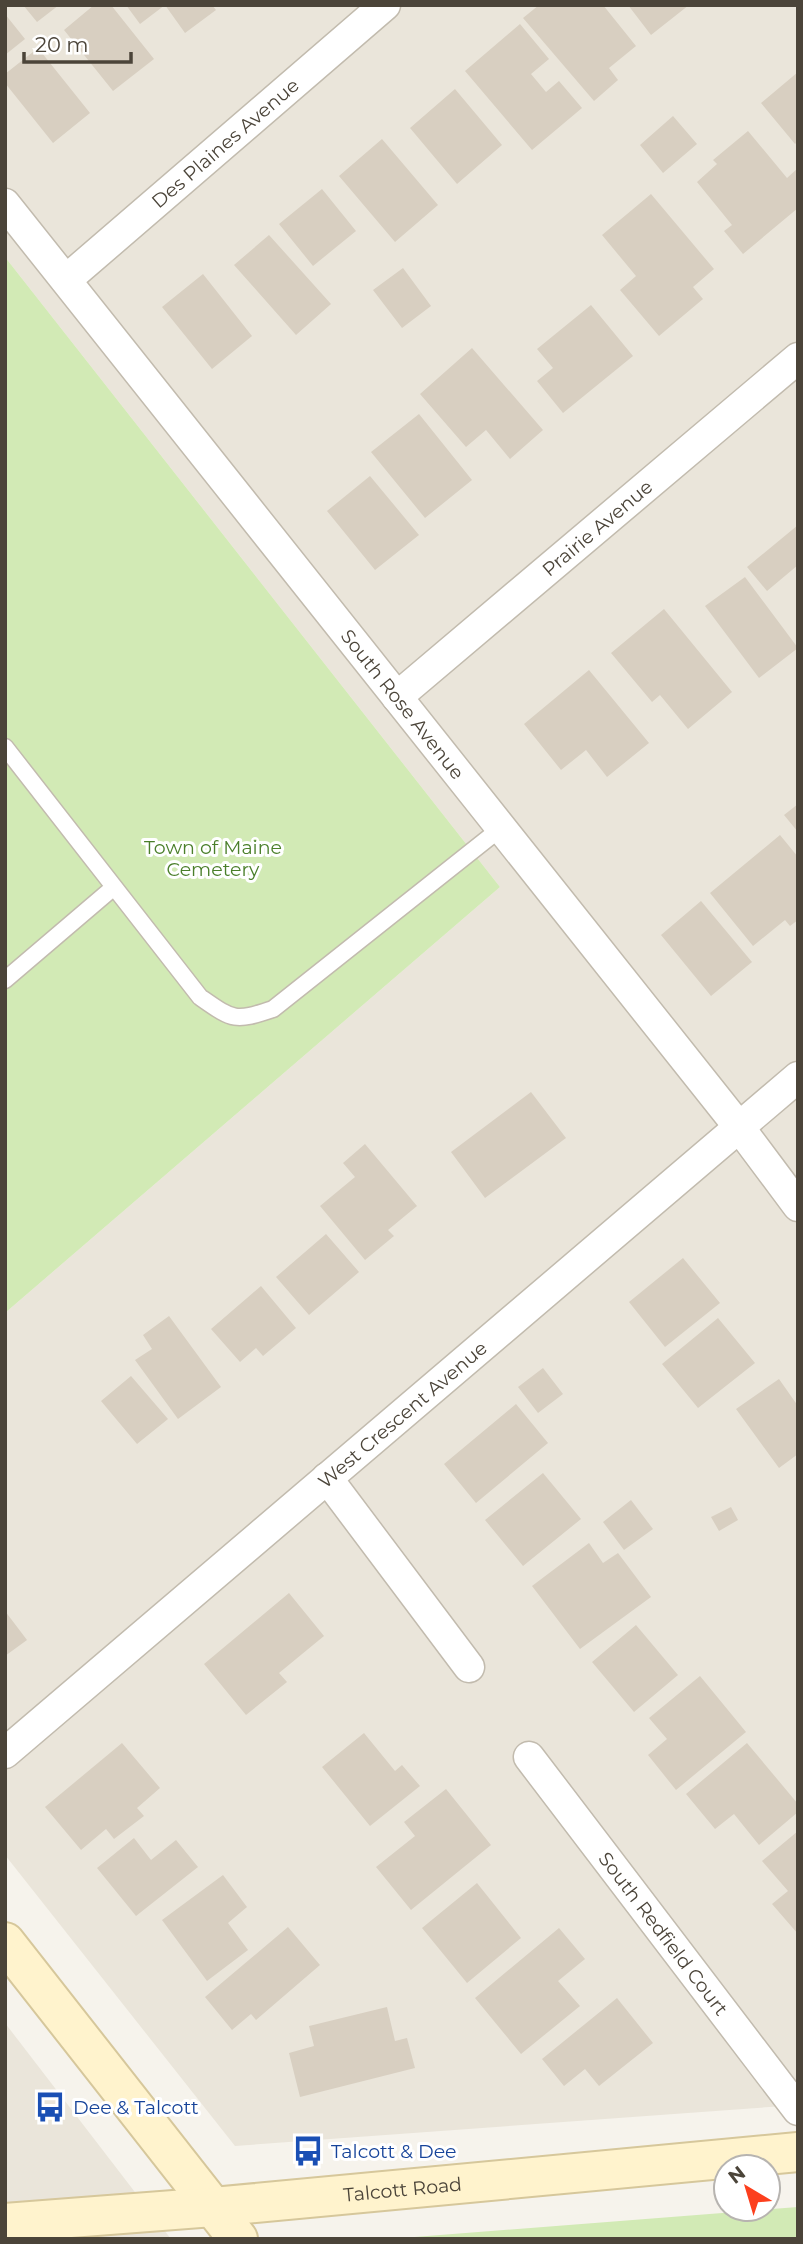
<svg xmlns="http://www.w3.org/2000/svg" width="803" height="2244" viewBox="0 0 803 2244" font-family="Montserrat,sans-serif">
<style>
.residential{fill:#eae5da}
.green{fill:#d2eab5}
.building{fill:#d8cfc1}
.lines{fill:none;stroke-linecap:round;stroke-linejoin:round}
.lane-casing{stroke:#c2bbae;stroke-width:19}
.street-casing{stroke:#c2bbae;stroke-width:33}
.secondary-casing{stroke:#d6c79b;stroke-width:42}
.lane{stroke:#fff;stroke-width:16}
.street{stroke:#fff;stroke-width:30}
.secondary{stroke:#fff3cd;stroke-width:38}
.labels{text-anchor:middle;stroke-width:6;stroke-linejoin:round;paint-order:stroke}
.street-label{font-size:19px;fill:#4b4439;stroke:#fff}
.park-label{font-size:19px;fill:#4a7f2a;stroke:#fff}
.transit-label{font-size:19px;fill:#164399;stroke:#fff;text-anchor:start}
</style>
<rect width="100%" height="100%" fill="#f6f3ec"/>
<path class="residential" d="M5 5H798V2105L235 2146 5 1855V1313L500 887 5 257Z
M5 2023 171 2239H5Z"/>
<path class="green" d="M5 257 500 887 5 1313Z
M798 2207V2239H389Z"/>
<path class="building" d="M23 5H59L37 22Z
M94 5H111L154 59 113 91 64 30Z
M126 5H212L216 10 185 33 165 5 140 24Z
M539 5H603L636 46 609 68 618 80 594 101 523 18Z
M628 5H689L651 35Z
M5 14 25 39 5 55Z
M520 24 549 59 531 74 546 92 559 81 582 108 532 150 465 71Z
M38 48 90 113 53 143 5 83V74Z
M798 72V141L795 144 761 103Z
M455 89 502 145 457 184 410 128Z
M673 116 697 144 663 173 640 145Z
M748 131 787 178 798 168V208L743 254 724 231 732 225 697 182 717 164 713 160Z
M382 139 438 205 395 242 339 176Z
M322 189 356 231 313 266 279 224Z
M651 194 714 269 693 287 703 299 659 336 620 290 636 276 602 235Z
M269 235 331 304 296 335 234 265Z
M403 268 431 306 402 328 373 290Z
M203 274 252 336 212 369 162 307Z
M591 305 633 356 563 413 537 381 553 368 537 349Z
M472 348 543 430 510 459 486 430 466 447 420 394Z
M419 414 472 480 425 518 371 452Z
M370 476 419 535 375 570 327 511Z
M798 525V565L767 591 747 567Z
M745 577 798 648 759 678 705 606Z
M664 609 732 692 688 729 660 695 652 702 611 653Z
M589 670 649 743 607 777 586 750 561 770 524 724Z
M798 804V832L784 815Z
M780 835 798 857V920L790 926 785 920 753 946 710 893Z
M701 901 752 962 711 996 661 935Z
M531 1092 566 1138 485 1198 451 1152Z
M365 1144 417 1206 388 1230 394 1236 365 1260 320 1206 355 1177 343 1163Z
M326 1234 359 1272 309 1315 276 1277Z
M683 1258 720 1303 665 1347 629 1302Z
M261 1286 296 1328 263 1356 256 1348 240 1362 211 1329Z
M169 1316 221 1387 178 1419 135 1360 152 1349 143 1335Z
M718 1318 755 1363 698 1408 662 1364Z
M543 1368 563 1394 538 1413 518 1387Z
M131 1376 168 1419 137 1444 101 1401Z
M779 1379 798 1406V1454L779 1468 736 1409Z
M516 1404 548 1443 476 1503 444 1464Z
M543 1473 581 1519 523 1566 485 1520Z
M631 1500 653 1529 624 1550 603 1522Z
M731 1507 738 1520 719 1531 711 1517Z
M589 1543 603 1563 618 1553 651 1597 580 1649 532 1586Z
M289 1593 324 1636 279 1673 287 1682 246 1715 204 1664Z
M5 1611 27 1640 5 1656Z
M636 1625 678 1675 634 1712 592 1662Z
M700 1676 746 1732 676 1790 648 1755 667 1739 649 1718Z
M364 1733 395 1771 402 1765 420 1786 370 1826 322 1767Z
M122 1743 160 1788 137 1808 144 1816 114 1839 106 1829 81 1850 45 1807Z
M747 1743 798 1804V1812L759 1845 734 1814 715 1829 686 1794Z
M446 1789 491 1845 411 1910 376 1867 415 1836 404 1822Z
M798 1831V1934L772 1904 788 1891 762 1861Z
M134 1838 151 1860 176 1840 198 1867 136 1916 97 1868Z
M223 1875 247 1907 228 1923 248 1950 207 1981 162 1920Z
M477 1883 521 1938 467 1983 422 1928Z
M288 1927 320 1965 256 2020 251 2014 232 2030 205 1997Z
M559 1928 585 1959 558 1981 580 2006 521 2054 475 1998Z
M617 1998 653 2043 599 2086 585 2069 564 2086 542 2059Z
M387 2007 395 2041 407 2038 415 2068 300 2097 289 2053 314 2046 309 2026Z"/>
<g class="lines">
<g class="lane-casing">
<path id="lane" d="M5 747 200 997C233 1020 234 1022 273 1009L501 828
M5 980 114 887"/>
</g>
<g class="street-casing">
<g id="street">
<path id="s1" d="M5 204 739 1127 798 1206"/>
<path id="s2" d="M66 280 385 5"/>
<path id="s3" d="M397 697 798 358"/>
<path d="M327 1478 469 1667"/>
<path id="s4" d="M5 1753 798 1077"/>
<path id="s5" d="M529 1757 798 2110"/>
</g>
</g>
<g class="secondary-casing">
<g id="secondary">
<path d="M5 1942 238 2239"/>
<path id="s6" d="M5 2223 213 2207 798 2152"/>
</g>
</g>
<use href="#lane" class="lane"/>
<use href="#street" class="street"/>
<use href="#secondary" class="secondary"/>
</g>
<defs>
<g id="bus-bare" transform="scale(2.415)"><path d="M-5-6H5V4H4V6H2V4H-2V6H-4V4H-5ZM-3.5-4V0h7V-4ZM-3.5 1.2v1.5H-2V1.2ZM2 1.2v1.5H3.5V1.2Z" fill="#1a4fb4" stroke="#fff" stroke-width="2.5" paint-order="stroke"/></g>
</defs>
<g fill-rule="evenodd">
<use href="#bus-bare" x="50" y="2107"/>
<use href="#bus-bare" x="308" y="2151"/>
</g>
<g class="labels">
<g class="street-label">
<text dy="7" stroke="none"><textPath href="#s2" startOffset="210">Des Plaines Avenue</textPath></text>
<text dy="7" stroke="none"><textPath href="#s3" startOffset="262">Prairie Avenue</textPath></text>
<text dy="7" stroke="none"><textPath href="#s1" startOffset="639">South Rose Avenue</textPath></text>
<text dy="7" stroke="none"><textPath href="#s4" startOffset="522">West Crescent Avenue</textPath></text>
<text dy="7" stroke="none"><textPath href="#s5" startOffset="222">South Redfield Court</textPath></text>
<text dy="7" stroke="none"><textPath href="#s6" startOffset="399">Talcott Road</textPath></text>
</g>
<g class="park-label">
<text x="213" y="854">Town of Maine<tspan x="213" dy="22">Cemetery</tspan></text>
</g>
<g class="transit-label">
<text x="73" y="2114">Dee &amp; Talcott</text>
<text x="331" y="2158">Talcott &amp; Dee</text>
</g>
</g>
<rect width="803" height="2244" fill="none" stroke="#4b4439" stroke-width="14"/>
<g transform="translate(747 2188) rotate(322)"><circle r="33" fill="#ffffff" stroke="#b7b4b0" stroke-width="2"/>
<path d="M0-5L12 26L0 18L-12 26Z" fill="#fc3f1d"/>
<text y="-10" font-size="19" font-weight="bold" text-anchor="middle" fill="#4b4439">N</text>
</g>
<path d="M24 52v10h107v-10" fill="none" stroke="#4b4439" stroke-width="3.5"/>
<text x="35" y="52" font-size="21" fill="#4b4439" stroke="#ffffff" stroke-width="5" paint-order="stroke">20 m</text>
</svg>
